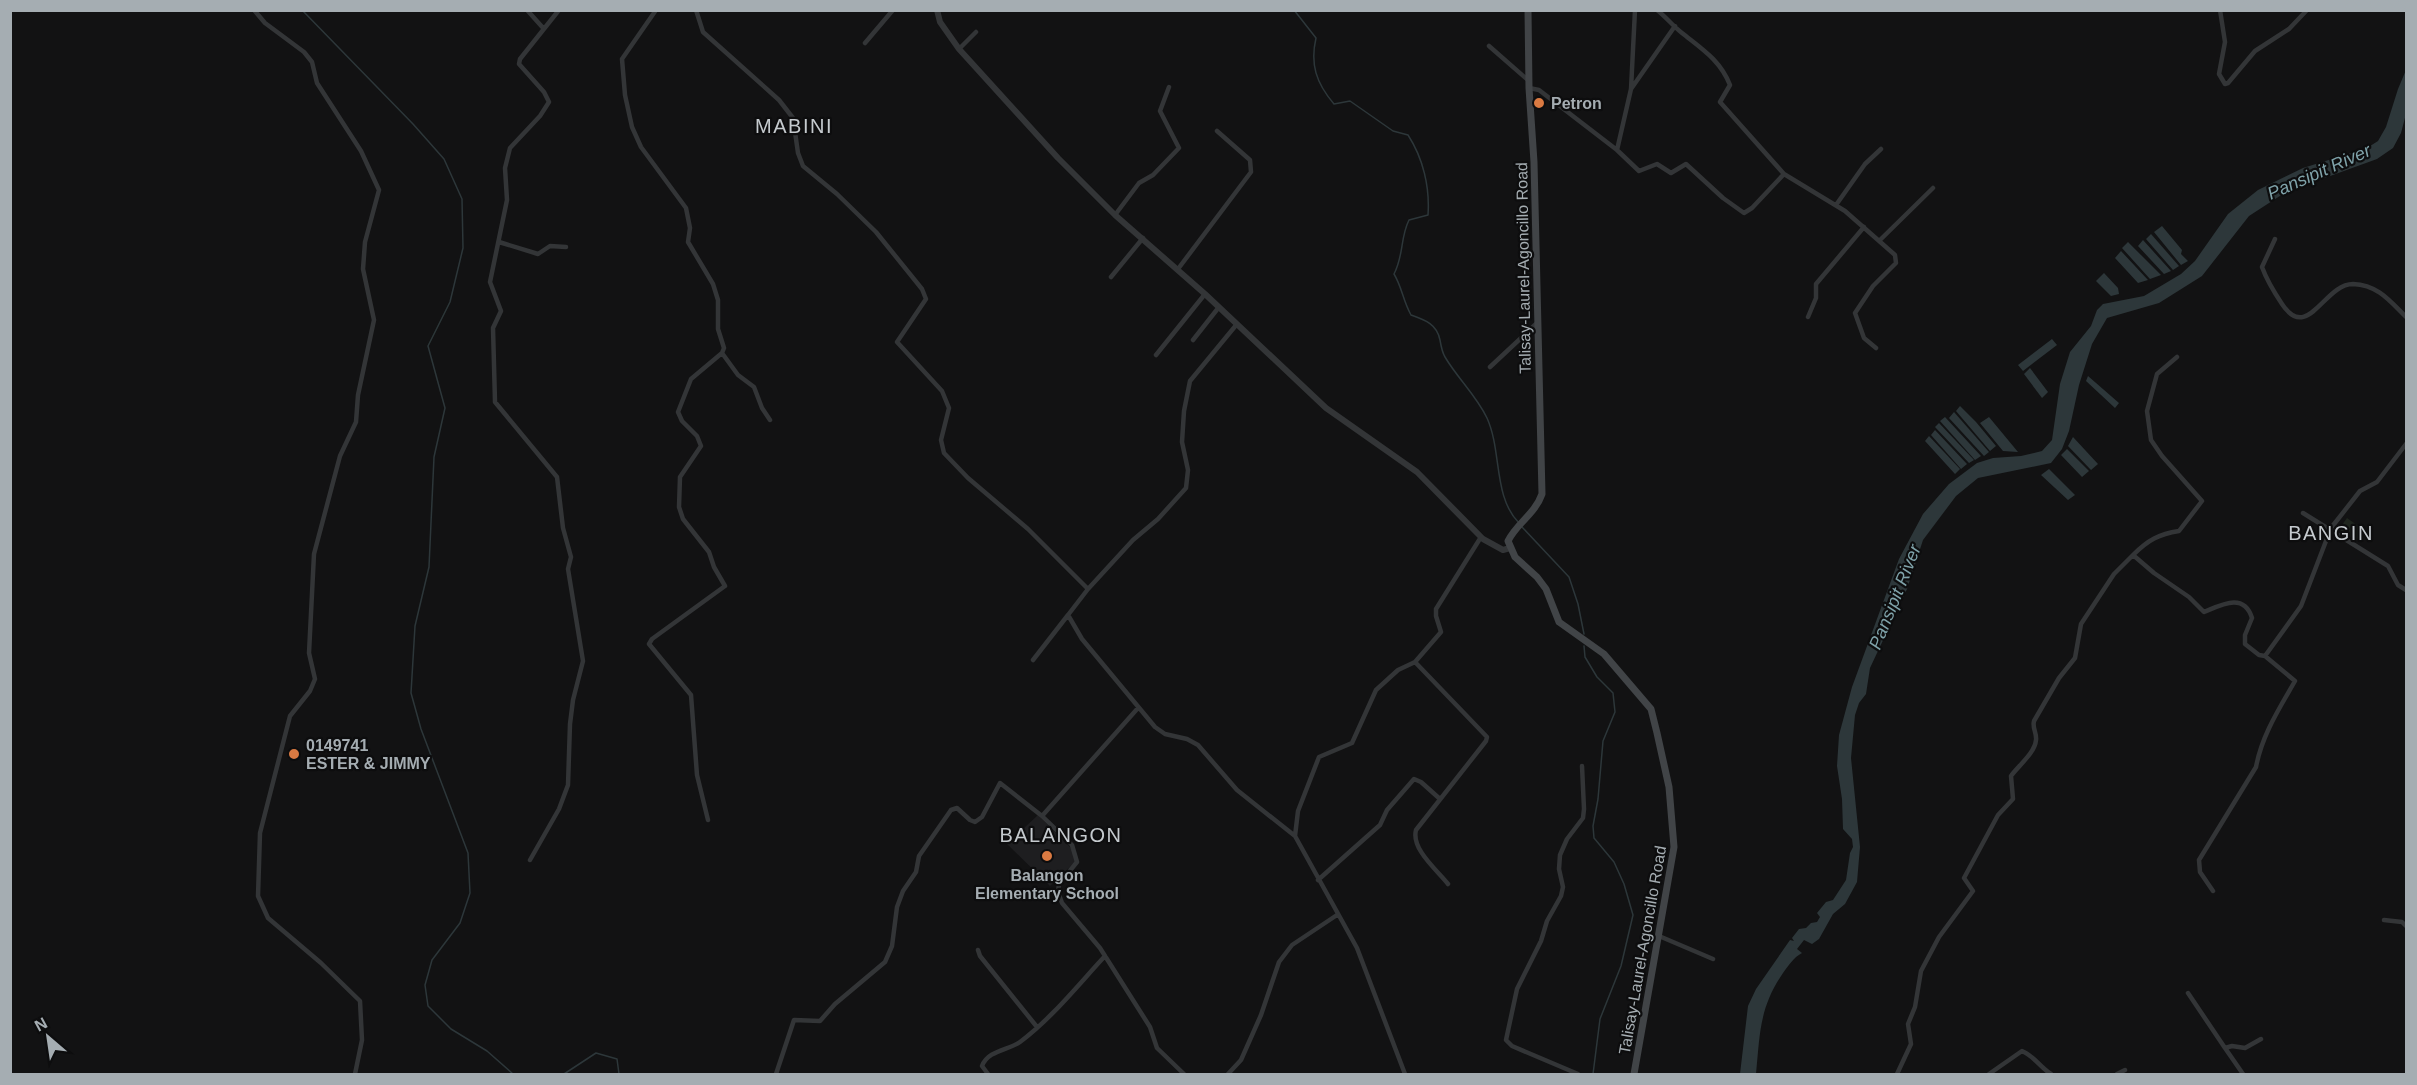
<svg xmlns="http://www.w3.org/2000/svg" width="2417" height="1085" viewBox="0 0 2417 1085" font-family="Helvetica,sans-serif">
<style>
.built{fill:#1e1e20}
.green{fill:#1f251e}
.water{fill:#2d373a}
.lines{fill:none;stroke-linecap:round;stroke-linejoin:round}
.stream{stroke:#2d373a;stroke-width:1.5}
.minor{stroke:#333537;stroke-width:4.5}
.tertiary{stroke:#333537;stroke-width:6}
.secondary{stroke:#414447;stroke-width:7}
.poi-dot{fill:#da7a42;stroke:#0d0d0e;stroke-width:2}
.labels{text-anchor:middle;stroke-width:4.5;stroke-linejoin:round;paint-order:stroke}
.poi-label{font-size:16px;font-weight:bold;fill:#a5adb2;stroke:#0d0d0e;text-anchor:start}
.street-label{font-size:16px;fill:#a5adb2;stroke:#0d0d0e}
.water-label{font-size:18px;font-style:italic;fill:#7fa2a9;stroke:#0d0d0e}
.quarter-label{font-size:20px;letter-spacing:1.5px;fill:#c5cace;stroke:#0d0d0e}
</style>
<rect width="100%" height="100%" fill="#121213"/>
<path class="built" d="M1038 815 1073 850 1076 861 1050 886 1007 844Z"/>
<path class="green" d="M2347 518 2364 530 2356 541 2339 529Z"/>
<path class="water" d="M2406 70V114L2401 133 2393 148 2377 159 2286 192 2249 216 2202 276 2159 303 2107 318 2092 344 2079 385 2069 431 2062 449 2051 463 1978 478 1956 496 1923 540 1907 589 1870 668 1866 694 1859 703 1855 715 1851 758 1860 847 1857 882 1845 904 1833 914 1819 939 1812 944 1804 940 1797 949 1802 953C1793 958 1789 965 1783 973 1759 1008 1760 1034 1756 1074H1740L1748 1006 1756 989 1790 940 1794 941 1792 938 1799 929 1806 928 1811 923 1817 922 1820 917 1817 913 1826 902 1833 900 1846 880 1850 853 1853 847 1852 839 1843 829 1842 799 1837 766 1839 735 1852 687 1899 559 1923 514 1949 484 1977 463 1993 458 2021 456 2042 451 2052 440 2060 384 2070 352 2091 326 2097 310 2103 304 2144 296 2181 274 2195 261 2228 214 2258 190 2303 168 2367 148 2378 141 2386 127 2398 89Z
M2162 226 2182 250 2181 254 2188 261 2181 265 2154 232Z
M2151 234 2179 266 2173 270 2146 239Z
M2143 240 2171 271 2164 274 2138 246Z
M2128 242 2161 275 2150 279 2122 248Z
M2121 251 2148 280 2138 283 2115 258Z
M2104 273 2118 288 2119 294 2111 296 2096 281Z
M2052 339 2057 345 2023 371 2018 365Z
M2030 368 2048 392 2042 398 2024 374Z
M2088 376 2119 403 2115 408 2086 381Z
M1960 406 1976 422 1996 446 1990 451 1956 411Z
M1954 412 1989 452 1984 456 1949 418Z
M1945 417 1981 456 1975 460 1940 421Z
M1989 417 2018 452 2003 451 1980 423Z
M1939 423 1974 460 1969 463 1935 427Z
M1935 430 1967 464 1961 469 1931 435Z
M1929 436 1960 469 1955 474 1925 441Z
M2073 437 2098 464 2091 470 2068 446Z
M2067 449 2089 471 2082 477 2061 455Z
M2049 469 2075 495 2068 500 2041 475Z"/>
<g class="lines">
<path class="stream" d="M302 10 413 124 444 159 462 199 463 248 450 302 428 346 445 408 434 457 429 567 415 626 411 693 421 729 468 853 470 893 460 923 432 960 425 985 428 1006 451 1029 487 1051 513 1074
M1294 10 1316 38C1310 64 1316 83 1334 104L1350 101 1393 131 1408 135C1423 158 1430 187 1428 215L1409 220C1400 238 1404 255 1394 274 1402 287 1403 301 1411 315 1425 320 1437 324 1440 340 1441 346 1442 352 1445 357 1458 379 1476 395 1487 418 1502 451 1493 497 1519 523
M1522 527 1569 577 1578 604 1584 634
M1584 646 1585 657 1597 677 1613 693 1615 712 1603 741 1598 799 1593 826 1594 838 1614 862 1624 884 1633 915 1621 966 1600 1019 1593 1074
M564 1074 596 1053 617 1059 619 1074"/>
<path class="minor" d="M254 10 265 23 304 52 312 62 317 83 361 151 379 190 365 242 363 269 374 320 358 395 356 422 340 456 314 554 309 653 315 679 310 691 290 716 260 833 258 896 268 918 321 963 360 1001 362 1040 355 1074
M527 10 544 29
M656 10 622 59 625 95 632 127 641 147 686 208 690 228 688 242 713 284 718 300V329L724 348 722 353 738 375 754 387 762 408 770 420
M696 10 703 32 779 100 793 118 798 153 803 166 837 194 876 232 922 289 926 299 897 342 942 391 949 408 941 440 944 453 968 478 1028 529 1088 589
M2220 10 2225 42 2219 74 2225 84 2228 83 2255 51 2289 29 2307 10
M865 43 893 10
M1489 46 1529 81
M959 49 976 32
M1529 88 1539 90 1617 150 1639 171 1657 164 1671 173 1686 164 1723 198 1744 213 1752 208 1784 174 1720 102 1730 85C1720 60 1702 49 1682 33 1673 26 1666 17 1657 10
M1631 89 1675 26
M1617 150 1631 89 1635 10
M1784 174 1845 211 1895 255 1896 263 1873 286 1855 313 1864 338 1876 348
M1836 205 1865 164 1881 149
M1115 215 1139 183 1153 175 1179 148 1160 111 1169 87
M2275 239 2262 267C2267 281 2274 292 2282 304 2308 343 2324 284 2353 284 2378 285 2390 301 2406 317
M1879 241 1933 188
M499 242 538 254 550 246 566 247
M1178 269 1251 172 1250 160 1217 131
M1111 277 1143 238
M1808 317 1816 298V284L1864 227
M1237 324 1190 381 1184 411 1182 442 1188 470 1186 488 1158 519 1133 540 1088 589 1068 615 1082 639 1155 727 1165 734 1187 739 1198 745 1237 790 1295 836 1357 948 1405 1074
M1193 340 1219 307
M1156 355 1205 294
M1490 367 1537 323
M2303 513 2388 566 2398 585 2406 590
M2133 555C2148 540 2159 534 2179 531L2202 501 2162 456 2151 440 2147 411 2157 374 2177 357
M1033 660 1068 615
M1415 662 1487 737 1486 741 1416 830C1411 849 1437 870 1448 884
M1042 816 1138 708
M708 820 697 775 691 695 649 644 652 639 725 586 714 567 709 552 683 519 679 507 680 477 701 446 697 436 682 421 678 412 691 379 722 353
M1295 836 1298 811 1319 757 1352 743 1376 690 1398 670 1415 662 1441 632 1436 616V609L1481 537
M530 860 559 809 568 785 570 724 573 700 583 661 568 569 571 557 563 528 557 477 495 402 493 328 501 311 490 282 507 200 505 168 510 148 540 116 549 102 544 92 519 64 520 59 559 10
M1318 880 1380 825 1387 810 1414 779 1421 782 1440 799
M2213 891 2200 872 2199 860 2256 767C2262 735 2279 709 2295 681L2265 656
M2384 920 2402 922 2406 926
M1659 936 1713 959
M978 950 980 956 1037 1027
M2188 993 2225 1048
M776 1074 794 1020 820 1021 835 1004 885 962 892 946 897 907 903 891 916 872 919 856 951 810 957 808 970 820 975 822 982 817 1000 783 1042 816 1072 845 1077 862 1059 884 1058 892 1062 903 1100 948 1150 1027 1157 1048 1184 1074
M988 1074 982 1066C988 1050 1009 1050 1020 1042 1052 1018 1078 985 1105 956
M1228 1074 1241 1060 1261 1015 1279 962 1292 945 1337 915
M1578 1074 1512 1046 1506 1040 1517 989 1541 941 1547 921 1561 896 1563 887 1559 869 1560 855 1567 839 1583 818 1584 809 1582 766
M1897 1074 1911 1044 1908 1024 1915 1007 1921 971 1939 937 1973 891 1964 878 1998 815 2013 799 2011 776C2018 766 2035 753 2036 740 2037 733 2032 728 2034 721L2059 678 2075 658 2081 624 2114 574 2133 555 2154 573 2189 597 2204 612C2221 605 2244 592 2252 618L2245 635V644L2259 655 2265 656 2301 606 2331 528 2360 491 2377 482 2406 444
M1989 1074 2022 1051C2034 1056 2040 1067 2051 1074
M2117 1074 2125 1070
M2243 1074 2225 1048 2232 1046 2245 1048 2261 1039"/>
<path class="tertiary" d="M937 10 940 22 959 49 1058 158 1115 215 1205 294 1326 408 1417 472 1483 539 1503 550 1510 548"/>
<path class="secondary" d="M1528 10 1529 88 1534 162 1542 494C1535 514 1517 523 1508 541L1515 557 1537 577 1546 589 1559 622 1604 654 1651 709 1657 733 1669 787 1674 847 1634 1074"/>
</g>
<g class="poi-dot">
<circle cx="1539" cy="103" r="6"/>
<circle cx="294" cy="754" r="6"/>
<circle cx="1047" cy="856" r="6"/>
</g>
<g class="labels">
<g class="poi-label">
<text x="1551" y="109">Petron</text>
<text x="306" y="751">0149741<tspan x="306" dy="18">ESTER &amp; JIMMY</tspan></text>
<text x="1047" y="881" text-anchor="middle">Balangon<tspan x="1047" dy="18">Elementary School</tspan></text>
</g>
<g class="street-label">
<text transform="translate(1523 268) rotate(-91)" y="6">Talisay-Laurel-Agoncillo Road</text>
<text transform="translate(1642 950) rotate(-80)" y="6">Talisay-Laurel-Agoncillo Road</text>
</g>
<g class="water-label">
<text transform="translate(2319 172) rotate(-24)" y="6">Pansipit River</text>
<text transform="translate(1895 597) rotate(-68)" y="6">Pansipit River</text>
</g>
<g class="quarter-label">
<text x="794" y="133">MABINI</text>
<text x="2331" y="540">BANGIN</text>
<text x="1061" y="842">BALANGON</text>
</g>
</g>
<rect width="2417" height="1085" fill="none" stroke="#a5adb2" stroke-width="24"/>
<g transform="translate(48 1037) rotate(331)" stroke="#0d0d0e" stroke-width="4.5" paint-order="stroke">
<path d="M0-4.5L10 22L0 15L-10 22Z" fill="#a5adb2"/>
<text y="-9" font-size="16" font-weight="bold" text-anchor="middle" fill="#a5adb2">N</text>
</g>
</svg>
